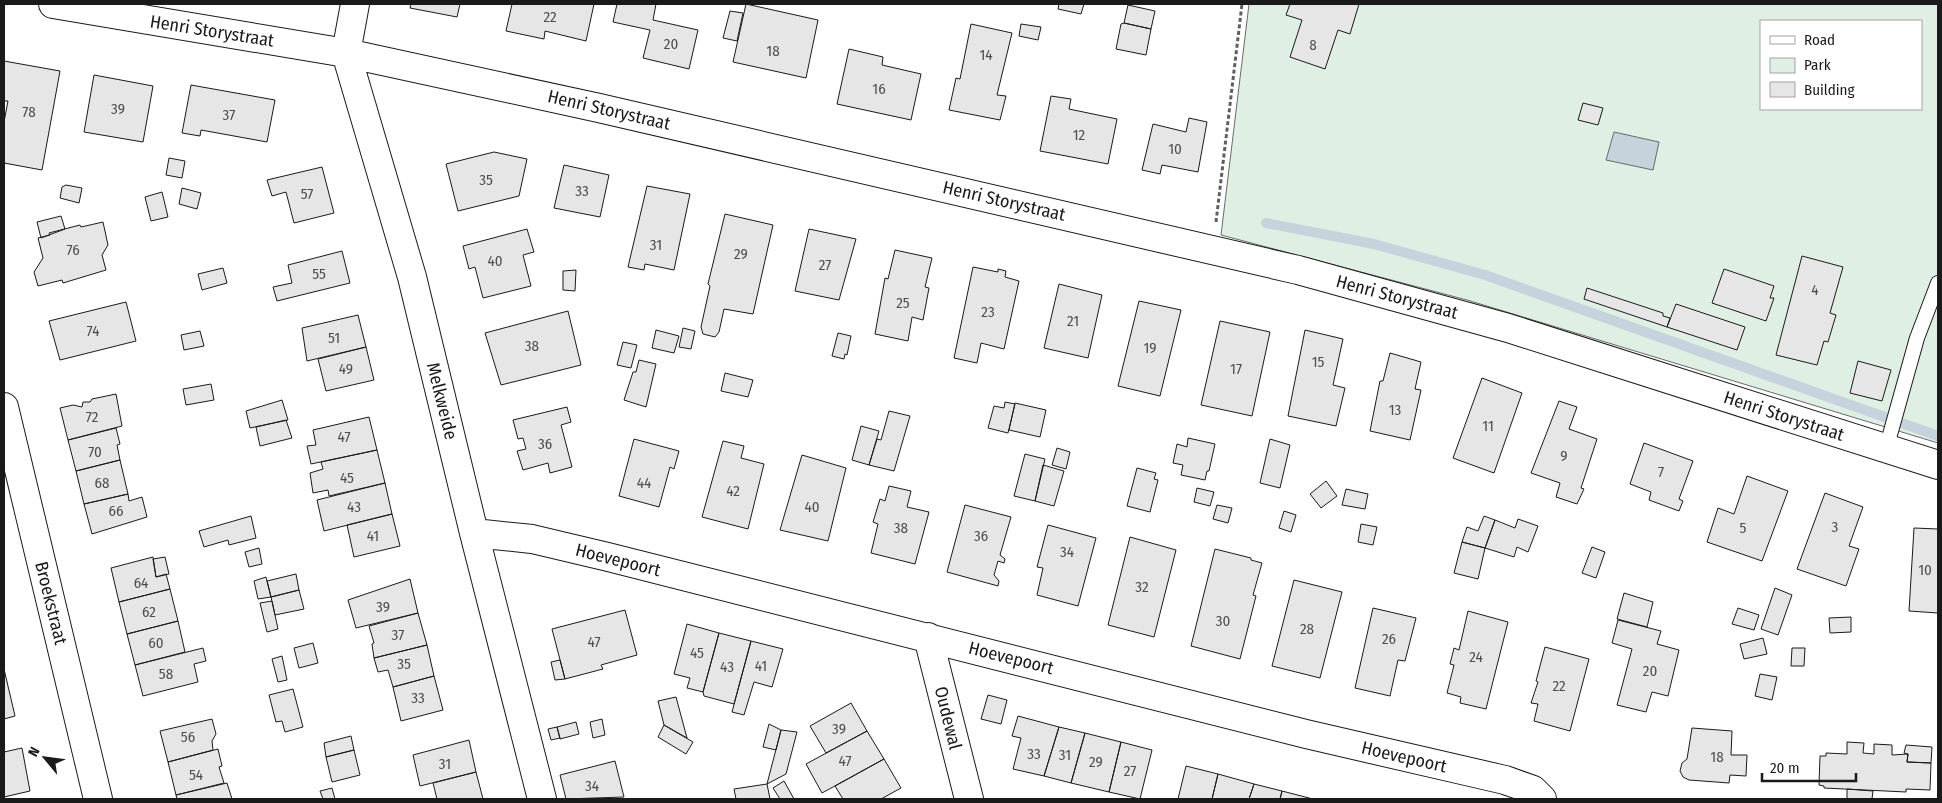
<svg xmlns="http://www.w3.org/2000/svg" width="1942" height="803" viewBox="0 0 1942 803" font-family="'Fira Sans Condensed',sans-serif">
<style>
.green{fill:#e0efe3;stroke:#6a6a6a;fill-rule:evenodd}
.water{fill:#c6d2dc;stroke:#6a6a6a}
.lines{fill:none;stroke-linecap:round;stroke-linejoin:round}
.stream{stroke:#c6d2dc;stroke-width:10}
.building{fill:#e6e6e6;stroke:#1a1a1a}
.service-casing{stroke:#1a1a1a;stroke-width:16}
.minor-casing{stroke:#1a1a1a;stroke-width:30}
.path{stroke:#5f5f5f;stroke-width:3;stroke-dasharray:4 2.5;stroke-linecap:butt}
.service{stroke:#fff;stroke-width:14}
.minor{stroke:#fff;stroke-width:28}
.labels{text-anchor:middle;stroke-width:4;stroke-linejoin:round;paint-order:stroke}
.number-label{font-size:15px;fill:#4d4d4d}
.street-label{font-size:18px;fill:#1a1a1a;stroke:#fff}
</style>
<rect width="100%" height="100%" fill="#fff"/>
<path class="green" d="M1249 4H1938V443L1467 300 1221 235ZM1761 21H1921V109H1761Z"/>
<path class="water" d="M1614 132 1659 142 1653 170 1606 160Z"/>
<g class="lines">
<path class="stream" d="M1266 223 1374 244 1485 275 1938 436"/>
</g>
<path class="building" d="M411 4H460L457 17 410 8Z
M512 4H594L586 41 545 31 544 39 506 31Z
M617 4H656L653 20 698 30 689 69 643 58 650 30 613 22Z
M746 4 818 20 806 78 733 62Z
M1059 4H1084L1081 14 1058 9Z
M1290 4H1359L1350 34 1338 30 1325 69 1290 57 1302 20 1286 15Z
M1128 5 1155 11 1151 29 1124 23Z
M730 11 743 13 737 41 723 38Z
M1124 23 1151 29 1146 55 1116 49 1121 24Z
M971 24 1012 33 997 95 1006 96 1000 120 949 110 956 78 960 79Z
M1021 24 1041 27 1038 40 1019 36Z
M849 49 883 57 882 65 921 74 911 120 837 104Z
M4 61 60 71 42 170 4 163V122L8 101H4Z
M94 75 153 86 143 142 84 132Z
M191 85 275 100 267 142 201 130 200 136 182 133Z
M1051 96 1071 99 1069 109 1117 119 1108 164 1040 151Z
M1583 103 1603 108 1598 125 1578 120Z
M1189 118 1207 122 1198 172 1162 165 1160 174 1142 170 1153 124 1186 132Z
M494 152 527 159 519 196 458 211 446 164Z
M169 158 185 161 182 178 166 175Z
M564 165 609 175 600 217 554 208Z
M322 167 334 213 294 223 286 192 272 196 267 180Z
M66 185 82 188 79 203 60 198 62 187Z
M647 186 690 194 674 270 645 264 644 270 628 267Z
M182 188 201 193 197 209 179 204Z
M162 192 168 217 151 221 145 197Z
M725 214 773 225 753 314 724 309 719 332 715 337 703 334 701 327 710 286 708 284Z
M61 216 65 229 41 238 37 222Z
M103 222 108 245 102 255 106 270 63 283 62 280 38 286 34 272 43 258 38 238 50 235 49 233 80 225 81 227Z
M527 229 534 252 523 255 531 286 483 298 475 267 469 269 463 246Z
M809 229 856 239 839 300 795 291Z
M895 250 932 258 925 287 929 288 923 320 912 317 908 341 875 334 885 278 888 279Z
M342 251 350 283 277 301 273 287 292 283 288 265Z
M1802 256 1843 267 1830 313 1836 315 1828 342 1824 341 1817 365 1776 355Z
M973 267 998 272V269L1006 271 1005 277 1019 281 1004 349 981 343 977 363 954 358Z
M223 268 227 283 202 290 198 274Z
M1724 269 1774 286 1770 298H1774L1766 321 1712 303Z
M576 270 575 291 563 290V271Z
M1059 284 1102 295 1088 358 1044 348Z
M1587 288 1663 313V316L1670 318 1667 327 1584 299Z
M1139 301 1181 310 1160 396 1118 386Z
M126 302 136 341 60 360 49 321Z
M1676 304 1745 327 1737 350 1667 327Z
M568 311 581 365 501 385 485 333Z
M358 315 366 347 307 361 302 328Z
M1220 321 1270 332 1252 416 1201 405Z
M683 328 695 331 691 349 679 347Z
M656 330 679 336 674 353 652 348Z
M1305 330 1343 339 1333 385 1345 388 1336 426 1288 416Z
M200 331 204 346 184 350 181 335Z
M838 333 851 336 847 355 845 354 844 359 832 356Z
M623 342 637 345 631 368 617 365Z
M366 347 374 380 326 391 318 359Z
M1390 353 1421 362 1415 389 1421 390 1410 440 1370 431 1380 381H1383Z
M639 360 656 364 646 407 624 400 633 372H636Z
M1858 361 1891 370 1882 401 1850 393Z
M725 373 753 380 748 397 721 391Z
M1482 378 1522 393 1494 473 1453 458Z
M211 384 214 400 186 405 183 389Z
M116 394 122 426 68 440 60 408 73 405 82 407 83 402H90L92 399Z
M282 400 288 420 250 428 246 411Z
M1559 401 1577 407 1569 429 1597 439 1581 488 1584 489 1577 504 1556 497 1560 483 1531 473Z
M1005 402 1015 404 1008 433 988 428 994 406 1004 408Z
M1015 403 1046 410 1040 437 1009 430Z
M567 407 571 422 561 425 572 467 550 473 548 463 523 470 517 451 526 449 523 438 518 439 513 420Z
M889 411 910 416 894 471 869 465 877 439 881 440Z
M369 417 377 450 311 464 307 446 316 445 313 430Z
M286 420 292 438 260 446 256 427Z
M861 426 879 431 869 465 852 460Z
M116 428 120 444 117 445 120 460 76 471 68 440Z
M1188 438 1215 444 1209 471H1207L1205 480 1181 475 1183 465 1173 463 1177 444 1187 447Z
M634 439 679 451 674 469 670 467 659 507 619 496Z
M1270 439 1290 445 1280 488 1260 483Z
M723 441 744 446 741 458 764 464 748 529 702 517Z
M1644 443 1693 461 1679 499 1683 501 1679 511 1649 500 1651 492 1630 484Z
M1057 448 1070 452 1066 469 1052 465Z
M377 450 385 483 329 496 328 490 313 493 310 473 323 469 321 462Z
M1025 454 1045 459 1035 501 1014 496Z
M802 455 846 468 828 541 780 530Z
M120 460 128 494 84 504 76 471Z
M1043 465 1064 471 1054 506 1035 501Z
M1137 468 1156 473 1154 479 1158 480 1150 512 1127 506Z
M1747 476 1788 491 1762 561 1707 542 1718 508 1734 514Z
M1326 481 1337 496 1321 508 1310 494Z
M385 483 392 514 324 531 317 500Z
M889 486 911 491 907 507 929 512 915 564 871 553 878 524 873 522 880 499 885 501Z
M1197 488 1214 492 1210 506 1194 502Z
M1346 489 1368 494 1365 509 1342 505Z
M1825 493 1863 507 1849 546 1859 549 1846 586 1797 569Z
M128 494 129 501 142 497 147 517 92 534 84 504Z
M965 505 1011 517 1000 555 1005 559 1004 563 998 561 994 575 999 581 998 586 947 572Z
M1217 505 1232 508 1228 523 1213 519Z
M1284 511 1296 515 1291 532 1279 528Z
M392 514 400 546 354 557 347 525Z
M251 516 256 538 229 545 228 540 204 547 199 531Z
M1484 516 1495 520 1485 548 1462 542 1467 527 1478 531Z
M1518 519 1538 526 1528 552 1517 547 1514 557 1485 548 1495 520 1515 528Z
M1361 524 1377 527 1373 545 1358 542Z
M1048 525 1096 538 1078 606 1037 595 1043 568 1037 567Z
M1914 528 1938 529V613L1909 611Z
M1130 537 1176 550 1154 637 1108 625Z
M1462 542 1485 548 1478 579 1454 573Z
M1592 547 1605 552 1596 578 1582 573Z
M259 548 262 564 249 567 245 552Z
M1215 549 1251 558V560L1262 563 1253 595 1256 596 1240 659 1191 646Z
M153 557 156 577 166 574 170 589 119 602 111 568Z
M165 557 169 574 156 577 153 559Z
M296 574 299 590 271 597 267 581Z
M266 577 271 597 258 599 254 581Z
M410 579 418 613 356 628 348 600Z
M1294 580 1342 592 1320 678 1272 666Z
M1775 588 1792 595 1778 635 1761 629Z
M170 589 178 621 127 634 119 602Z
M299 590 304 609 275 615 271 597Z
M1624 593 1653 602 1647 627 1617 619Z
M272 601 278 629 267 632 260 603Z
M1373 608 1416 618 1405 661 1398 660 1390 696 1355 688Z
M1738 608 1759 615 1754 630 1732 624Z
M625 610 637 655 601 665 603 669 565 679 552 629Z
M1468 611 1508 622 1486 709 1460 703 1461 697 1447 693 1454 665 1450 664 1454 648 1459 650Z
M418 613 427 645 374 658 372 644 374 643 369 626Z
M1851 617V632L1830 633 1829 618Z
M1618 620 1661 631 1657 644 1679 650 1668 696 1652 692 1646 712 1617 705 1632 649 1612 643Z
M178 621 185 652 135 665 127 634Z
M687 624 719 633 703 692 687 688 690 678 674 674Z
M719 633 751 641 734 704 704 696 703 692Z
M1763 638 1767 654 1744 659 1740 644Z
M751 641 783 649 772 687 754 682 744 715 732 712Z
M313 643 318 663 299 668 294 648Z
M427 645 434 676 393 687 388 670 378 672 374 658Z
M1545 647 1589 659 1570 731 1534 721 1538 704 1531 703 1538 682 1536 681Z
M203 648 206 661 194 664 198 682 143 696 135 665Z
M1792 648H1805L1804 666H1791Z
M282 656 287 680 278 682 272 659Z
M560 660 565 679 555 680 551 662Z
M4 669 15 716 4 719Z
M1760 674 1777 677 1772 700 1755 696Z
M434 676 443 710 401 721 393 687Z
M293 689 303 727 285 732 282 721 276 722 269 695Z
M988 695 1007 700 1001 724 981 719Z
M676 697 687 738 664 725 658 701Z
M851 703 867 731 826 753 810 726Z
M1018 716 1059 727 1044 776 1013 769 1021 738 1012 736Z
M212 719 216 734 212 741 213 750 168 762 160 731Z
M602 719 605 735 593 738 590 722Z
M576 722 579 734 560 739 557 727Z
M769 724 781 730 776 750 763 747Z
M664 725 693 742 686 754 658 737Z
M557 727 560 738 551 740 548 729Z
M1059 727 1085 733 1071 783 1044 776Z
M1692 728 1732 731 1731 755H1747L1746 776 1730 775 1729 783 1689 780 1683 777 1680 771 1682 763 1687 759Z
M781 730 797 732 786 774 767 784Z
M867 731 884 759 822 793 806 764Z
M1085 733 1121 742 1109 792 1071 783Z
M351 736 354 750 326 757 324 743Z
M469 740 476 772 420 786 413 755Z
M1121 742 1152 750 1140 799 1109 792Z
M1847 742 1864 743 1863 753 1874 754V744L1892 745V755L1908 754 1907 762 1931 763 1930 790 1906 789V792L1824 788V786L1819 785 1820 756H1826V753L1847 754Z
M1906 745 1932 747 1931 763 1907 762 1908 754 1904 753Z
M22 748 30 791 4 797V752Z
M218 749 222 766 219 767 224 783 176 795 168 762Z
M354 750 360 775 332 782 326 757Z
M884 759 901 788 881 799H843L835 786Z
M615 761 624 797 566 799 560 775Z
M1186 766 1218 774 1212 799H1178Z
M476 772 483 799H437L433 783Z
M1218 774 1254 784 1249 799H1212Z
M784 781 794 799H780L773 788Z
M227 783 232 799H177L176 795Z
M767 784 770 799H736L734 789Z
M1254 784 1282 791 1280 799H1249Z
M332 788 335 799H323L320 791Z
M1847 789 1873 791 1872 799H1847Z
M1282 791 1313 799H1280Z"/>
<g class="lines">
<g class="service-casing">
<path id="service" d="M1886 449 1917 338 1938 283"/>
</g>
<g class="minor-casing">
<path id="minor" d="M53 4 346 53 599 108 1298 270 1508 328 1938 465
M355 4 346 53 412 277 474 533 542 799
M4 407 98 799
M474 533 532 539 608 557 1306 734 1505 780 1533 790 1542 799
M928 637 969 799"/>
</g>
<path class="path" d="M1216 222 1242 4"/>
<use href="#service" class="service"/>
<use href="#minor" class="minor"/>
</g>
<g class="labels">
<g class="number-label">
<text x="550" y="22">22</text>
<text x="671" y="49">20</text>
<text x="1313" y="50">8</text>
<text x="773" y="56">18</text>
<text x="986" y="60">14</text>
<text x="879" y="94">16</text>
<text x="118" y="114">39</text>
<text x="29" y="117">78</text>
<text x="229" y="120">37</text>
<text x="1079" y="140">12</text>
<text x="1175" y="154">10</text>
<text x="486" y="185">35</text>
<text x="582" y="196">33</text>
<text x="307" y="199">57</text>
<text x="656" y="250">31</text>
<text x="73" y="255">76</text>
<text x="741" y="259">29</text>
<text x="495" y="266">40</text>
<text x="825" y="270">27</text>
<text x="319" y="279">55</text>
<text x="1815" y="295">4</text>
<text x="903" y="308">25</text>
<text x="988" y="317">23</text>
<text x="1073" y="326">21</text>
<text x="93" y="336">74</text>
<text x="334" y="343">51</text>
<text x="532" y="351">38</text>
<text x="1150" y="353">19</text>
<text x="1318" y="367">15</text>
<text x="346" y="374">49</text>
<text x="1236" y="374">17</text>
<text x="1395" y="415">13</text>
<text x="92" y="422">72</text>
<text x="1488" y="431">11</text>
<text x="344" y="442">47</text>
<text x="545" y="449">36</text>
<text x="95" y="457">70</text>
<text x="1564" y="461">9</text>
<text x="1661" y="477">7</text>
<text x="347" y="483">45</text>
<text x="102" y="488">68</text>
<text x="644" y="488">44</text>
<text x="733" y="496">42</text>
<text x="354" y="512">43</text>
<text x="812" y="512">40</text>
<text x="116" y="516">66</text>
<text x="1835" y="532">3</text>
<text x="901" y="533">38</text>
<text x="1743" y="533">5</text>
<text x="373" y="541">41</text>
<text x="981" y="541">36</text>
<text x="1067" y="557">34</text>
<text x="1925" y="575">10</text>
<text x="141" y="588">64</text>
<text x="1142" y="592">32</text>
<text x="383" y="612">39</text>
<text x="149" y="617">62</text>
<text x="1223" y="626">30</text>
<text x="1307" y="634">28</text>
<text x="398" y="640">37</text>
<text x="1389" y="644">26</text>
<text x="594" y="647">47</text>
<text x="156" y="648">60</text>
<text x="697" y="658">45</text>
<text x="1476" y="662">24</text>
<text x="404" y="669">35</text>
<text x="761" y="671">41</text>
<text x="727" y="672">43</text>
<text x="1650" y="676">20</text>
<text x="166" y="679">58</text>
<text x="1559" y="691">22</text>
<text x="418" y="703">33</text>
<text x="839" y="734">39</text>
<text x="188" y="742">56</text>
<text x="1034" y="759">33</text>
<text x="1065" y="760">31</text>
<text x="1717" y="762">18</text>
<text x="845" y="766">47</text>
<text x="1096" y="767">29</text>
<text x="445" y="769">31</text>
<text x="1130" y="776">27</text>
<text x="196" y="780">54</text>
<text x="592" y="791">34</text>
</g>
<g class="street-label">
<text transform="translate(212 31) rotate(9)" y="6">Henri Storystraat</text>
<text transform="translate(609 110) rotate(13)" y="6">Henri Storystraat</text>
<text transform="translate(1004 201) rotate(13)" y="6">Henri Storystraat</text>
<text transform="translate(1397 297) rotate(15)" y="6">Henri Storystraat</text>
<text transform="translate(442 401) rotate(76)" y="6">Melkweide</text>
<text transform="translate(1784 416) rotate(18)" y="6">Henri Storystraat</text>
<text transform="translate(618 560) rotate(14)" y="6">Hoevepoort</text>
<text transform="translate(51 603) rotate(76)" y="6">Broekstraat</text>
<text transform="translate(1011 658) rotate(14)" y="6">Hoevepoort</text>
<text transform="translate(948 718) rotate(76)" y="6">Oudewal</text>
<text transform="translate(1404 757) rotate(13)" y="6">Hoevepoort</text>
</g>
</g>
<rect width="1942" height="803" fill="none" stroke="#1a1a1a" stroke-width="10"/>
<rect x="1760" y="20" width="162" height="90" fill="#ffffff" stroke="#a3a3a3"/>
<rect x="1770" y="36" width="25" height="8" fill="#ffffff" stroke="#a3a3a3"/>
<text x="1804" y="45" font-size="15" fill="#1a1a1a">Road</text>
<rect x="1770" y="58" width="25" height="15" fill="#e0efe3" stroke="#a3a3a3"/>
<text x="1804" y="70" font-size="15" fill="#1a1a1a">Park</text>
<rect x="1770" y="82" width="25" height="15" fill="#e6e6e6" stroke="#a3a3a3"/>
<text x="1804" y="95" font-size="15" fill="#1a1a1a">Building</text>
<g transform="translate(45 758) rotate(299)" stroke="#ffffff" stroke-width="4" paint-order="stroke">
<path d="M0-4L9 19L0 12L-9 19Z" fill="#1a1a1a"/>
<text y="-8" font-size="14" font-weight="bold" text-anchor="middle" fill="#1a1a1a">N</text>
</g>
<path d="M1762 773v8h94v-8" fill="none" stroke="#1a1a1a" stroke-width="2.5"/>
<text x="1770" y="773" font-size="15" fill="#1a1a1a" stroke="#ffffff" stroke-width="4" paint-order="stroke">20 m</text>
</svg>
